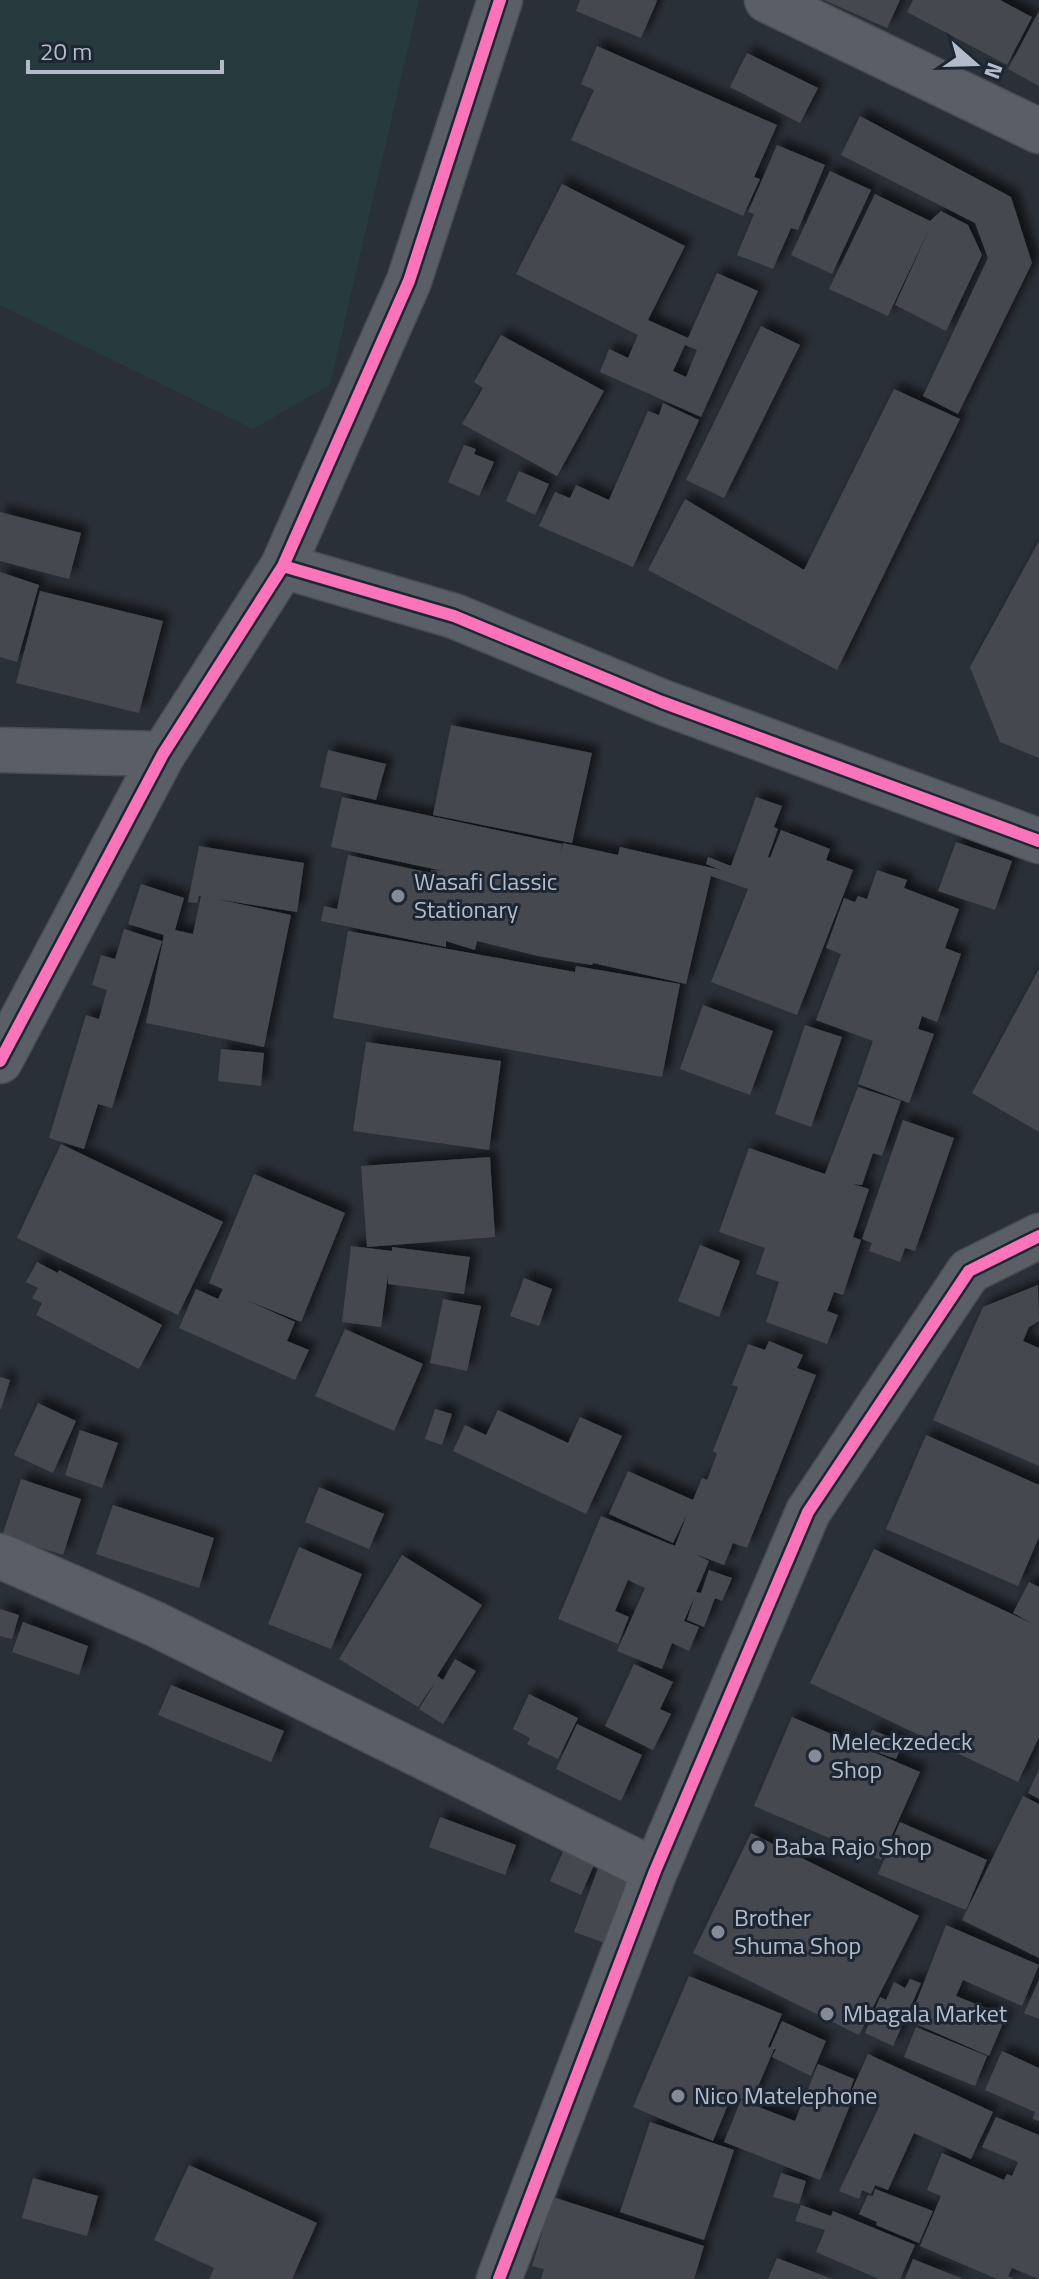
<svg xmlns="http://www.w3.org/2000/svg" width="1039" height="2279" viewBox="0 0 1039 2279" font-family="'Titillium Web',sans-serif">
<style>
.green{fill:#273a3e}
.building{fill:#444950;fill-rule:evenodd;filter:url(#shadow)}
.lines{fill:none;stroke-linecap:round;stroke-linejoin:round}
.minor-casing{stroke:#484c53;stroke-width:47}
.minor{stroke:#5a5e66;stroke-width:44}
.cycleway-casing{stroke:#1d2633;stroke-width:17}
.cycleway{stroke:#fb73b8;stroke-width:12}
.poi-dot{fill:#848b96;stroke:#1d2633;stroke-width:3}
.labels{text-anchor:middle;stroke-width:6;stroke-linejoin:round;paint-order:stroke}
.poi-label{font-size:24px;fill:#b4bcc9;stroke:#1d2633;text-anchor:start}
</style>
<defs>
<filter id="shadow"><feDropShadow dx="7" dy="-7" stdDeviation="4" flood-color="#0009"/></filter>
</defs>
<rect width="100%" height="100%" fill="#2a3038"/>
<path class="green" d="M0 0H419L330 385 253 429 0 305Z"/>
<path class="building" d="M580 0H656L657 1 641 38 576 11Z
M824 0H900L887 28Z
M913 0H1000L1032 17 1007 65 907 12Z
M1039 11V86L1008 69Z
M597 46 777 125 754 177 760 179 743 216 571 140 594 90 581 84Z
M747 53 818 88 800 123 730 87Z
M860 116 1011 197 1032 263 958 414 923 396 988 258 975 223 841 155Z
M777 145 825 165 798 230 791 228 773 269 737 255 754 214 748 212Z
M830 171 871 190 832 274 791 255Z
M562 184 685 246 648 320 688 338 717 273 758 291 701 417 600 372 609 349 628 358 638 335 516 274ZM685 345 697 350 686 377 673 371Z
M875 194 930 221 941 211 968 225 982 255 946 331 895 305 931 225 888 316 829 289Z
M761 326 800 345 724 498 686 480Z
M501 335 604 391 557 476 462 424 483 388 474 382Z
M894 389 960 419 837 670 648 570 685 499 804 570Z
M663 403 699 420 633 567 539 526 555 492 570 498 576 485 609 500 648 411 659 415Z
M464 445 476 449 474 454 494 462 479 496 448 482Z
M519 471 549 484 535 515 506 501Z
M0 512 81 533 69 579 0 561Z
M1039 541V758L1000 742 970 667Z
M0 572 39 585 17 662 0 657Z
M40 591 163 621 139 713 16 683Z
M451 725 592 753 572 843 433 815Z
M328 750 386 764 376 800 320 787Z
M342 797 562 844 561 853 563 843 618 855 620 847 721 870 706 864 708 857 731 866 756 797 782 806 774 827 778 829 768 857 770 858 781 830 830 849 826 860 853 870 797 1015 711 982 748 889 711 876 686 984 593 963 592 965 538 956 477 941 475 950 446 941V947L321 921 324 906 337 909 348 855 431 873V870L443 871 331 847Z
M956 842 1012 861 995 910 938 891Z
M199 846 304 863 297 912 216 899 291 915 264 1047 146 1023 164 935 128 924 141 884 184 898 175 930 193 934 201 896H199L197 903 188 902Z
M877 870 907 880 904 888 959 909 945 948 961 954 937 1022 922 1016 918 1029 934 1034 909 1103 858 1084 873 1041 816 1020 841 954 826 948 844 898 855 902 858 896 867 899Z
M124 929 162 941 112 1108 98 1104 84 1149 49 1138 86 1015 99 1019 107 990 92 985 101 955 115 959Z
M348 931 575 972 576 966 680 984 662 1077 333 1018Z
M1039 969V1132L972 1093Z
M703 1005 773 1031 750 1095 680 1069Z
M805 1025 842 1037 811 1127 775 1114Z
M366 1042 501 1061 489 1150 353 1131Z
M221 1049 264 1053 261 1086 218 1081Z
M858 1087 901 1101 882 1156 873 1153 862 1185 853 1184 869 1189 853 1237 861 1240 843 1295 834 1292 827 1311 838 1315 827 1344 766 1322 779 1282 756 1274 765 1248 719 1232 749 1148 825 1174Z
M903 1120 954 1138 915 1251 905 1248 900 1262 869 1251 872 1243 862 1239Z
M61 1144 223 1222 178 1315 17 1238Z
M490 1157 495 1237 367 1247 361 1166Z
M254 1174 345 1213 301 1322 246 1300 295 1322 287 1341 309 1350 295 1380 179 1328 196 1289 218 1299 223 1289 209 1283Z
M700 1245 740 1261 719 1317 678 1301Z
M351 1246 392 1251V1247L470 1257 464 1294 388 1284V1275L381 1327 342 1322Z
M37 1262 58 1273 59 1270 162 1325 139 1369 36 1315 42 1303 32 1298 38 1288 26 1282Z
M524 1278 552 1289 539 1326 510 1316Z
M1038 1285 1039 1321 1029 1327 1023 1341 1039 1348V1466L933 1420 983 1307Z
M443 1299 481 1306 467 1371 430 1363Z
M345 1329 423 1364 394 1431 315 1396Z
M769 1341 803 1355 797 1368 816 1375 747 1548 733 1543 724 1565 695 1554 709 1561 696 1592 701 1593 709 1570 732 1578 722 1601 715 1598 704 1627 687 1620 695 1596 684 1621 699 1627 689 1651 672 1643 662 1669 617 1651 645 1588 628 1580 615 1611 629 1617 618 1644 558 1619 601 1516 675 1546 688 1512 673 1543 609 1514 628 1471 693 1500 702 1478 707 1480 717 1454 713 1451 738 1387 732 1385 748 1344 765 1350Z
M0 1377 10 1380 1 1409H0Z
M38 1403 76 1421 53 1473 14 1455Z
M435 1409 452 1414 442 1445 425 1439Z
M498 1410 568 1443 580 1417 622 1436 586 1514 453 1451 465 1425 486 1435Z
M80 1430 118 1443 102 1488 65 1475Z
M926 1435 1039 1485V1537L1018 1586 886 1529Z
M21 1479 81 1499 63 1555 2 1536Z
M319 1487 384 1514 369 1549 305 1522Z
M113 1505 214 1538 199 1588 96 1554Z
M299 1547 362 1574 331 1649 268 1624Z
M874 1549 1035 1625 1013 1613 1029 1582 1039 1587V1737L1018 1782 810 1683Z
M402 1555 482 1605 437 1676 443 1680 455 1659 476 1671 443 1724 419 1709 436 1681 418 1707 339 1659Z
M0 1609 19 1615 12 1639 0 1636Z
M23 1622 88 1646 79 1675 12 1652Z
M634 1664 673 1682 660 1709 671 1714 653 1750 605 1726Z
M171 1685 284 1731 271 1762 158 1715Z
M529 1694 578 1718 558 1759 527 1744 530 1738 513 1729Z
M792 1717 920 1772 881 1860 754 1806Z
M577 1724 642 1755 621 1801 556 1769Z
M872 1730 903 1742 896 1759 865 1748Z
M1039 1769V1799L1028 1793Z
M1023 1796 1039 1804V1958L962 1920Z
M440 1817 516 1845 505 1875 429 1847Z
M900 1822 987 1860 966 1910 878 1874Z
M751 1833 919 1916 859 2035 693 1953Z
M566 1845 597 1858 581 1895 550 1881Z
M599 1866 632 1878 608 1944 574 1932Z
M946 1925 1039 1965 1022 2006 963 1980 956 1996 1006 2016 989 2056 909 2021Z
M689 1976 782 2014 768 2047 770 2048 782 2021 826 2041 811 2076 772 2057 776 2049H774L751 2103 732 2095 713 2141 633 2107Z
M910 1979 921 1983 893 2046 865 2033 880 1997 886 2000 894 1982 905 1988Z
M1039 1980V2019L1024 2013Z
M916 2027 987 2056 975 2086 904 2057Z
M1002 2051 1039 2068V2121L1033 2119 1035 2112 985 2090Z
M868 2054 993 2112 971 2159 914 2133 888 2190 875 2185 871 2194 862 2190 859 2199 839 2191 880 2105 851 2092Z
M818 2064 854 2079 849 2093 854 2095 820 2180 724 2142 741 2100 795 2121Z
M996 2117 1039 2135V2279L1012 2268 1008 2276 1014 2279H997L920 2246 941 2196 927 2190 942 2153 1004 2180 1007 2174 1012 2176 1018 2162 982 2147Z
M650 2122 734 2150 704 2240 620 2212Z
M189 2165 317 2223 292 2279H209L214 2268 154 2240Z
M781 2173 806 2181 799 2204 773 2197Z
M33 2178 98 2196 87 2236 22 2218Z
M875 2189 933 2211 919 2243 876 2225 877 2222 859 2214 868 2195 873 2196Z
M553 2197 704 2246 694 2279H541L544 2269 532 2266Z
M801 2205 831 2216 833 2211 915 2245 900 2279H879L816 2252 825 2230 795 2221Z
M777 2258 832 2279H768Z
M913 2259 963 2279H905Z"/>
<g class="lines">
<g class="minor-casing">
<path id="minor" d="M767 0 1039 131
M283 566 454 616 662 702 1039 841
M0 750 163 754
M0 1061 163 754 283 566 409 281 500 0
M0 1556 155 1624 655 1871
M499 2279 655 1871 808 1512 969 1271 1039 1236"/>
</g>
<use href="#minor" class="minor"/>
<g class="cycleway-casing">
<path id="cycleway" d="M283 566 454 616 662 702 1039 841
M0 1061 163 754 283 566 409 281 500 0
M499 2279 655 1871 808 1512 969 1271 1039 1236"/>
</g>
<use href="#cycleway" class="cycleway"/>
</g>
<g class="poi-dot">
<circle cx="398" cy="896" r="8"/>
<circle cx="815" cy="1756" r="8"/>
<circle cx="758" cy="1847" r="8"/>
<circle cx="718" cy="1932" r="8"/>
<circle cx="827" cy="2014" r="8"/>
<circle cx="678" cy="2096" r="8"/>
</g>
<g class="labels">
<g class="poi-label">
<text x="414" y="890">Wasafi Classic<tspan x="414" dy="28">Stationary</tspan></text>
<text x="831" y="1750">Meleckzedeck<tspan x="831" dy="28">Shop</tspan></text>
<text x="774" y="1855">Baba Rajo Shop</text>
<text x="734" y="1926">Brother<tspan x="734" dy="28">Shuma Shop</tspan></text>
<text x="843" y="2022">Mbagala Market</text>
<text x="694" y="2104">Nico Matelephone</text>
</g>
</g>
<g transform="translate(975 64) rotate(110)" stroke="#1d2633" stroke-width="6" paint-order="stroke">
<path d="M0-6L14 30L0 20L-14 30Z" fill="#b4bcc9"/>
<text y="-12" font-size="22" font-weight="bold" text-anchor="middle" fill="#b4bcc9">N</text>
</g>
<path d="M28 60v12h194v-12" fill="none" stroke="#b4bcc9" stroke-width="4"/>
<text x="40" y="60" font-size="24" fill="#b4bcc9" stroke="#1d2633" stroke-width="6" paint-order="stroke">20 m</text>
</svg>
